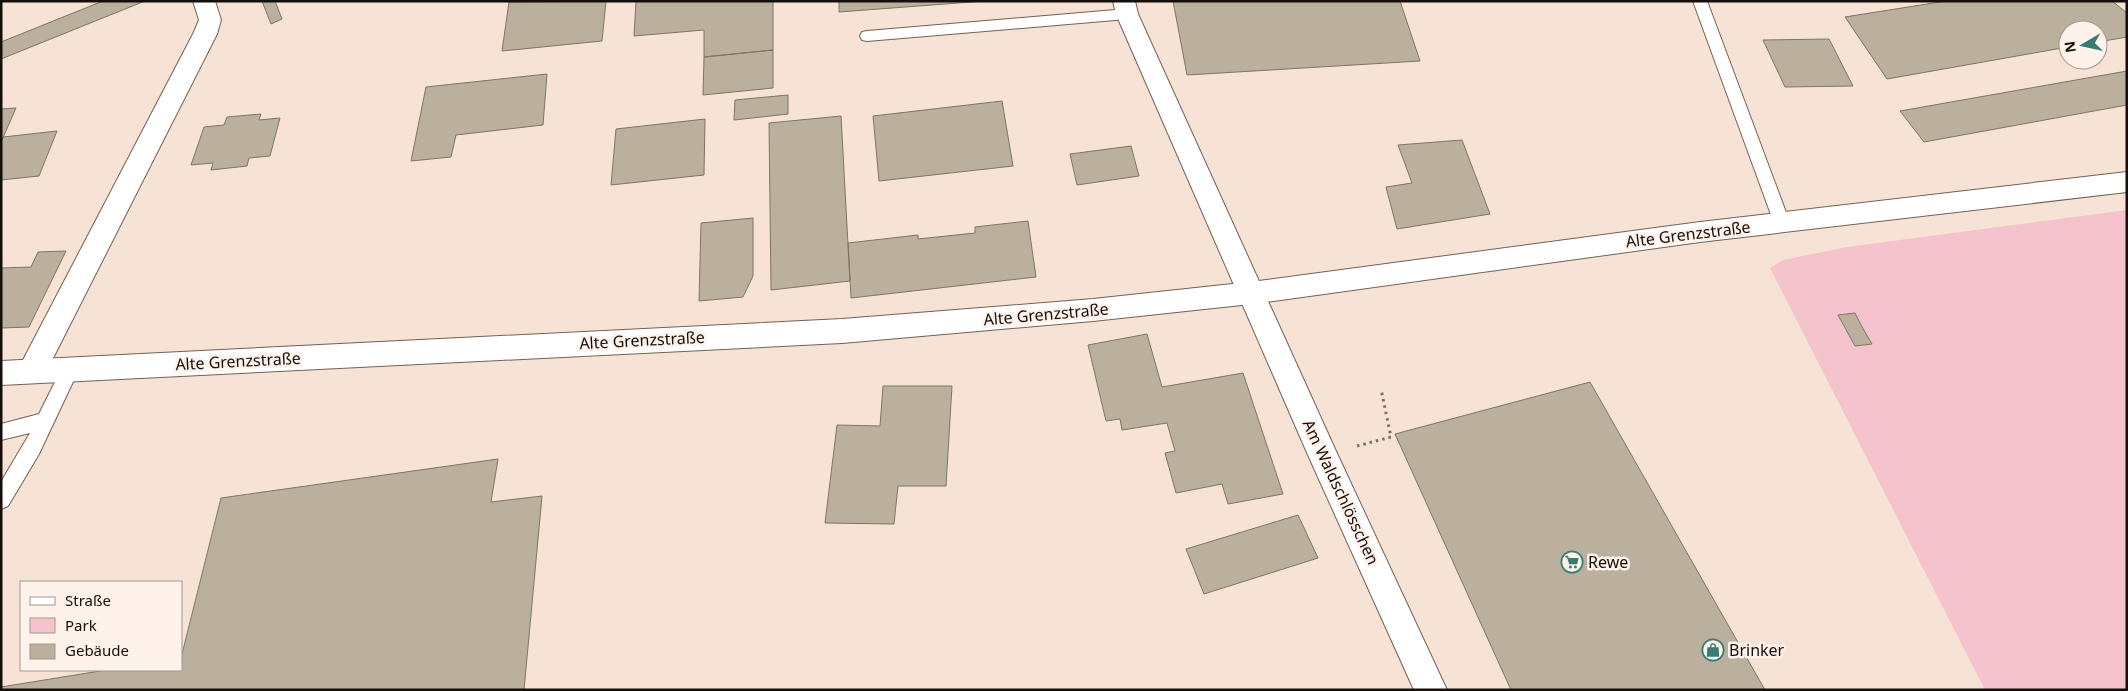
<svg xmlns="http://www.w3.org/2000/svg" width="2128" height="691" viewBox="0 0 2128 691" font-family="'Noto Sans',sans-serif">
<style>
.green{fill:#f4c3cd}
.building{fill:#bab09d;stroke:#7e7563}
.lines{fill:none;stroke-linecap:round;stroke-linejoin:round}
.service-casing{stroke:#726155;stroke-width:2}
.minor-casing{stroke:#726155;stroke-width:2}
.tertiary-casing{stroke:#726155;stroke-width:2}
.path{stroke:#7c6f66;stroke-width:3;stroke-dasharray:2.5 4;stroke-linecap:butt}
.service{fill:#fff;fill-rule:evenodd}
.minor{fill:#fff;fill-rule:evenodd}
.tertiary{fill:#fff;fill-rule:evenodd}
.labels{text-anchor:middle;stroke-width:5;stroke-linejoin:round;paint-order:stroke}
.street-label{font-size:16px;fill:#150e0a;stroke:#fef2ea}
.poi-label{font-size:16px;fill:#150e0a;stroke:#fef2ea;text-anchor:start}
</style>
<rect width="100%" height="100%" fill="#f7e3d5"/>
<path class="green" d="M2127 210V690H1985L1770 268 1783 260 1847 247Z"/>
<path class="building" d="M103 1H145L1 59V42Z
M262 1H275L282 19 271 24Z
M606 1 602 41 502 51 509 2Z
M636 1H773V50L704 57V30L634 36Z
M839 1H985L839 12Z
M1173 1H1400L1420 61 1187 75Z
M1946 1H2112L2127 13V37L2098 42V30H2068V47L1887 79 1845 17Z
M1829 39 1853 86 1785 87 1763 40Z
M773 50V88L703 95 704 57Z
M2127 71V105L1924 142 1900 111Z
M547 74 543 125 456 135 451 157 411 161 426 87Z
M788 95V114L734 120 735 100Z
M1002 101 1013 166 879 181 873 116Z
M16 108 2 140 1 141V109Z
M261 114 259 120 280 118 270 156 249 158 247 166 211 170 213 163 191 165 204 127 224 125 227 117Z
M841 116 850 281 771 290 769 123Z
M705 119 704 175 611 185 616 129Z
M57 131 39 176 1 180V142L3 137Z
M1462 140 1490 214 1397 229 1386 187 1412 183 1398 145Z
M1131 146 1139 176 1077 185 1070 154Z
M753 218V276L743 297 699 301 701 223Z
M1028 221 1036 277 851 298 848 243 918 235V239L975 233V227Z
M66 251 29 327 1 328V268L31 267 38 252Z
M1855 313 1862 327 1872 344 1855 346 1838 315Z
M1147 334 1162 387 1243 373 1283 494 1228 504 1222 484 1176 493 1165 453 1175 451 1167 423 1122 430 1120 419 1106 421 1088 345Z
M1590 382 1765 690H1511L1395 434Z
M883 386H952L946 486H898L894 524 825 523 837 425 880 426Z
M498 459 491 502 542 496 524 690H1V687L106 670H181V658L221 498Z
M1298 515 1318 558 1204 594 1186 549Z"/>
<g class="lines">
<g class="service-casing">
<path id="service" d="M1693 1H1707L1790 223 1788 228 1782 230 1776 228 1774 223Z
M1127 9 1134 14 1127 19 867 41 862 40 860 36 862 32 867 31Z
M70 361 76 364 79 369 39 454 8 506 1 509V482L30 433 1 440V424L39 414 64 364Z"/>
</g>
<g class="minor-casing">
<path id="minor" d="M193 1H215L221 20 217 34 42 380 32 383 22 380 18 371 22 362 193 34 199 20Z
M1113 1H1135L1138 14 1335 449 1447 690H1414L1308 455 1116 14Z"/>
</g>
<g class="tertiary-casing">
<path id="tertiary" d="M2127 172V192L1700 242 1251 304 1093 321 842 343 1 385V361L842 319 1093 299 1251 282 1700 222Z"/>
</g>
<path class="path" d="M1357 446 1391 437 1381 389"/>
<use href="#service" class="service"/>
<use href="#minor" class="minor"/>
<use href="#tertiary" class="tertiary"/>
</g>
<defs>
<g id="supermarket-ring" transform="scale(1.125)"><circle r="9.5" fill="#fef2ea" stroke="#367d76" stroke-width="1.5"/><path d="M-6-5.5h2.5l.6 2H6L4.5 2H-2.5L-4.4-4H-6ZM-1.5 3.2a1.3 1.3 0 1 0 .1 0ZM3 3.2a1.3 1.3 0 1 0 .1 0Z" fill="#367d76"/></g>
<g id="shop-ring" transform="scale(1.125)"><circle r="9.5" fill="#fef2ea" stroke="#367d76" stroke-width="1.5"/><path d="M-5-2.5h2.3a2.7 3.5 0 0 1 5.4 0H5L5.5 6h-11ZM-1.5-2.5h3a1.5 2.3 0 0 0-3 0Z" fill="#367d76"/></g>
</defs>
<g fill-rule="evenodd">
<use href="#supermarket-ring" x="1572" y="562"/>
<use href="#shop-ring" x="1713" y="650"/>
</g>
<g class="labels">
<g class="street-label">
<text transform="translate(1688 234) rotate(-7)" y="6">Alte Grenzstraße</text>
<text transform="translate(1046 314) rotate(-5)" y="6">Alte Grenzstraße</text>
<text transform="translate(642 340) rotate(-3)" y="6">Alte Grenzstraße</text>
<text transform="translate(238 361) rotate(-3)" y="6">Alte Grenzstraße</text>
<text transform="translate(1341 492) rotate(65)" y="6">Am Waldschlösschen</text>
</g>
<g class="poi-label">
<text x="1588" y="568">Rewe</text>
<text x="1729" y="656">Brinker</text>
</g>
</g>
<rect width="2128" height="691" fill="none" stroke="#150e0a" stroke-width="5"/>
<rect x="20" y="581" width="162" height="90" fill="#fef2ea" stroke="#a19790"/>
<rect x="30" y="597" width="25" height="8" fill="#ffffff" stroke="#a19790"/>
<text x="65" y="606" font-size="15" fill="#150e0a">Straße</text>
<rect x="30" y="618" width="25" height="15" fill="#f4c3cd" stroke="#a19790"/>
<text x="65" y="631" font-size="15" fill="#150e0a">Park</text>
<rect x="30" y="644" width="25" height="15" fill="#bab09d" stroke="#a19790"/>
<text x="65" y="656" font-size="15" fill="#150e0a">Gebäude</text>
<g transform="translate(2083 45) rotate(261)"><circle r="24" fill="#fef2ea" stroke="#a19790"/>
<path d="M0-4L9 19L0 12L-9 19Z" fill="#367d76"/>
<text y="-8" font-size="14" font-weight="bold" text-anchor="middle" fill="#150e0a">N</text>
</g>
</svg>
